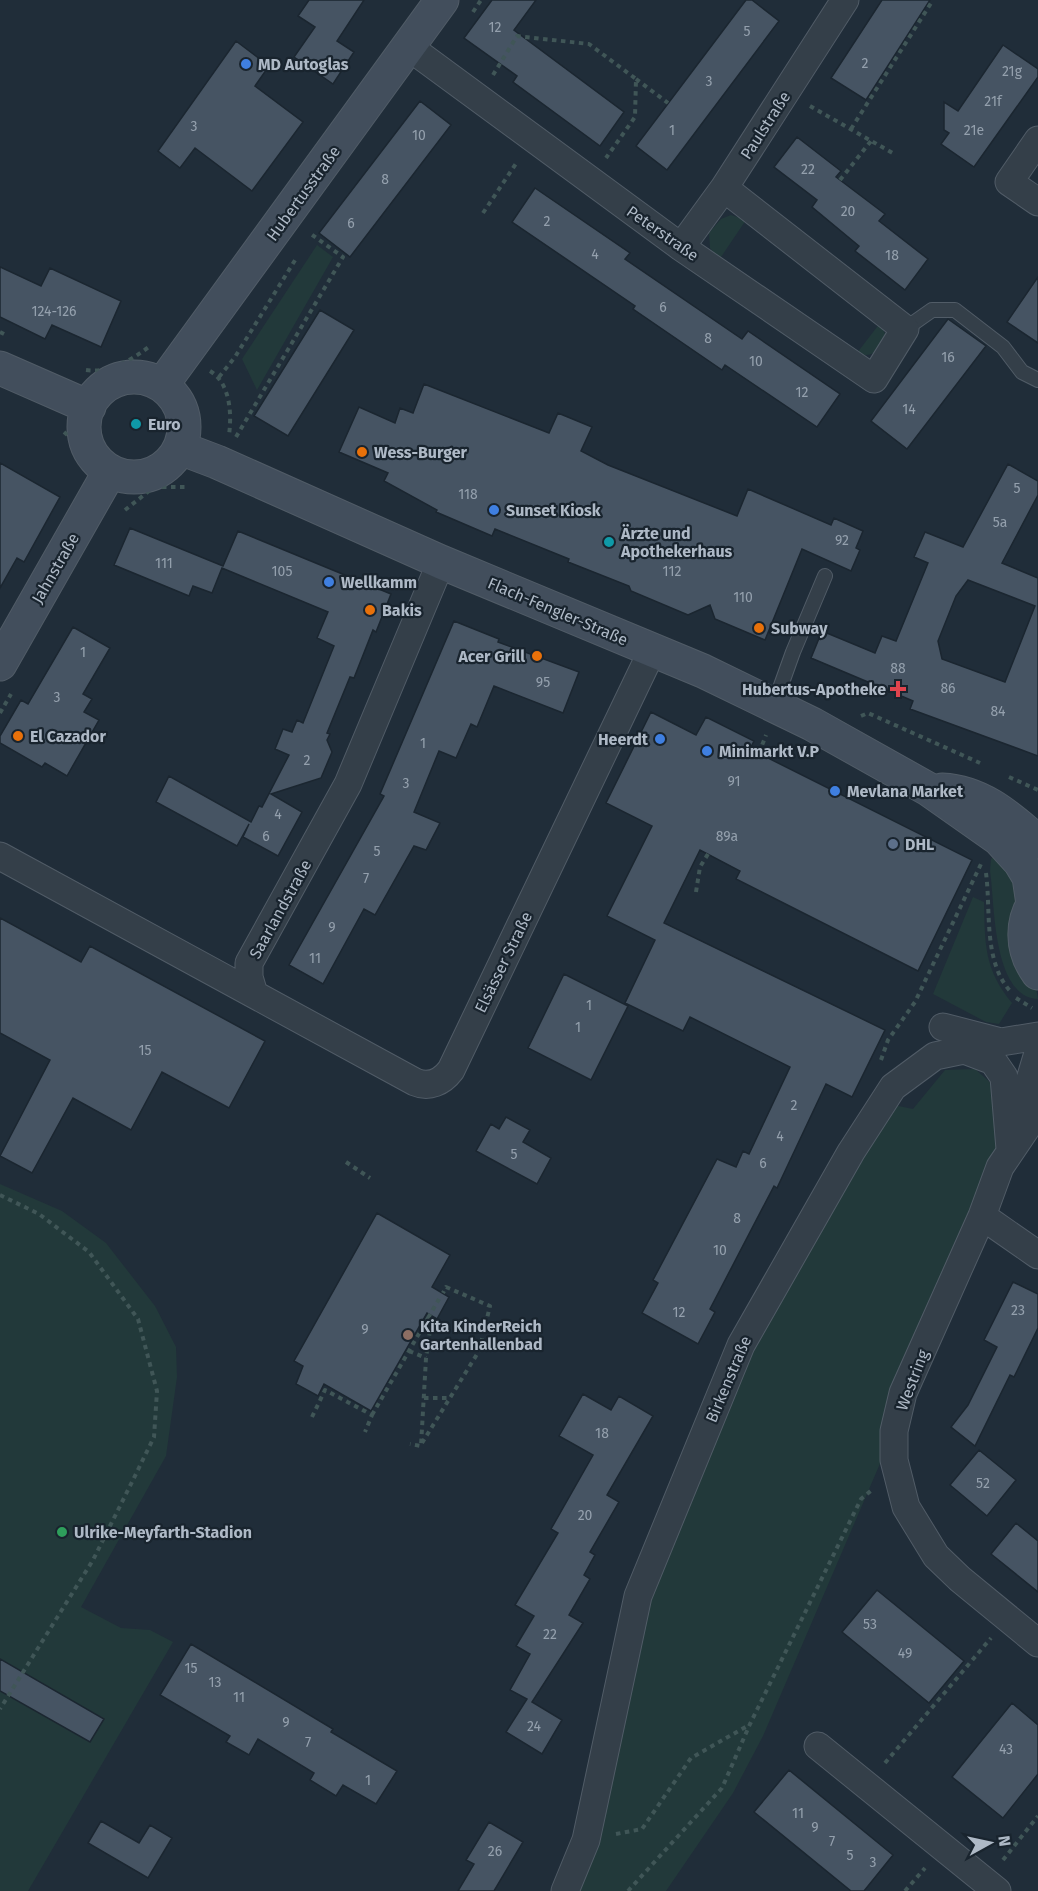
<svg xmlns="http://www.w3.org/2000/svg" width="1038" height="1891" viewBox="0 0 1038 1891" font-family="'Fira Sans',sans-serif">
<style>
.green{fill:#22393a}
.building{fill:#465463;stroke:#1b2630;stroke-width:1.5;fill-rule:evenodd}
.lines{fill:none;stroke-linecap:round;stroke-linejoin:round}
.lane-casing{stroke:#515c67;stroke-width:16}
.street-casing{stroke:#515c67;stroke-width:29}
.secondary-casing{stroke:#515c67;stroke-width:35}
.path{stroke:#405657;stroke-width:4;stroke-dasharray:4.5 4.5;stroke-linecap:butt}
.lane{stroke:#343f49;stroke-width:14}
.street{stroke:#343f49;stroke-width:27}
.secondary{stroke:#424e5c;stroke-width:33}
.shop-dot{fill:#3f7fe0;stroke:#19242e;stroke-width:2}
.culture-dot{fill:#0f9aa8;stroke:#19242e;stroke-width:2}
.food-dot{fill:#e8710a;stroke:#19242e;stroke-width:2}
.health-dot{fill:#e0444e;stroke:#19242e;stroke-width:2}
.service-dot{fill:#5c6f8a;stroke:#19242e;stroke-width:2}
.education-dot{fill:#8d6e63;stroke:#19242e;stroke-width:2}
.leisure-dot{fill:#2e9e5b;stroke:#19242e;stroke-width:2}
.labels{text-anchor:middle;stroke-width:4.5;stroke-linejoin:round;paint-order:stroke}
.number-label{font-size:14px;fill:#94a0ad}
.poi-label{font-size:16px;font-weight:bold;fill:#aeb9c6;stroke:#19242e;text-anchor:start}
.street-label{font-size:16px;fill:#aeb9c6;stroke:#19242e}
</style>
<rect width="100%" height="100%" fill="#202d39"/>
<path class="green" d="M731 215 746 220 719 260 710 248 709 233 721 219Z
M317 245 333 257 257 390 242 359Z
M880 323 887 338C878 350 873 359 857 353Z
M998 852 1016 874 1038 999C992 997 995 903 990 871L991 859Z
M973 897 984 902C985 944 984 969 1012 1003L999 1024 986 1022 933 994Z
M975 1069 992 1084 1000 1167 894 1431 763 1736 733 1793 666 1891H567L634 1610 741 1345 884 1103 913 1109 945 1070Z
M0 1184 62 1211 106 1243 155 1306 176 1347 177 1377 166 1456 81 1607 121 1628 150 1630 173 1642 28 1891H0Z"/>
<path class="building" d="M309 0H364L337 41 354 52 333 84 294 57 315 27 298 16Z
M492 0H536L514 30 624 112 600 146 513 82 517 76 464 38Z
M746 0H752L779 21 667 170 636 146Z
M882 0H930L866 100 831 78Z
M236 41 269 66 255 86 303 122 252 191 195 148 180 168 158 151Z
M1003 45 1038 69V77L974 167 941 144 949 133 944 130V102L958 111Z
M420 101 451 125 350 257 319 233Z
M797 137 841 171 836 177 885 214 879 221 928 259 905 290 855 251 859 246 812 207 817 200 774 167Z
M535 188 630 253 625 259 742 339 748 331 840 394 817 427 725 365 722 370 633 309 635 306 512 222Z
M0 267 41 286 50 268 121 301 101 347 52 325 45 339 0 317Z
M1038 277V343L1007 322Z
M320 310 354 330 288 436 254 416Z
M948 319 986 346 907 449 871 421Z
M424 384 549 433 558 413 592 427 581 451 608 465 737 516 748 489 831 525 834 518 863 531 856 548 860 550 851 571 802 549 765 640 715 619 710 605 688 615 631 591 629 586 568 562 569 559 495 529 492 536 436 512 437 510 384 481 388 473 339 452 359 407 395 423 400 408 413 413Z
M0 463 60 497 24 562 17 558 0 588Z
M1008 464 1038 481V495L1002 563 1038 578V756L910 709 913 701 811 658 822 631 875 653 882 636 896 641 928 563 914 557 925 532 963 547ZM968 580 1035 606 1005 682 942 659 938 641 956 596Z
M130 528 223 566 238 531 391 594 376 632 373 630 354 678 350 677 327 733 330 734 327 740 332 752 321 778 271 794 302 812 278 856 243 837 249 824 237 846 156 802 169 776 251 822 259 806 262 807 289 755 275 749 283 729 292 732 297 720 303 723 334 646 317 638 328 612 222 568 212 593 193 586 189 596 114 565Z
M454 621 499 639 498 642 579 672 563 713 494 686 477 727 471 724 456 758 439 751 414 812 440 823 426 850 414 846 375 915 364 909 323 984 289 965 384 796 380 794Z
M73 627 110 648 83 694 92 699 84 712 99 720 67 776 45 763 42 767 0 743V736L21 700 28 704Z
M651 712 696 735 706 717 754 741 750 749 972 860 918 971 736 879 740 871 700 850 664 923 885 1030 852 1097 826 1084 777 1188 774 1186 710 1309 715 1312 698 1344 642 1313 658 1283 653 1280 717 1159 736 1167 743 1151 749 1154 790 1067 690 1017 683 1031 625 1003 655 940 607 916 652 826 606 803Z
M0 918 81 962 90 946 265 1041 229 1108 162 1072 131 1130 73 1098 32 1173 0 1156 50 1060 0 1033Z
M564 974 628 1006 591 1080 528 1048Z
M506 1117 530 1130 523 1142 551 1158 537 1184 476 1151 491 1124 499 1129Z
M377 1213 450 1255 432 1287 449 1297 437 1319 427 1313 371 1411 324 1384 318 1396 296 1384 303 1366 294 1361Z
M1013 1282 1038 1294V1328L1014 1377 1010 1375 975 1446 951 1427 968 1405 997 1347 984 1340Z
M583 1394 611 1410 619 1396 653 1416 607 1495 619 1502 590 1552 595 1555 584 1575 590 1579 569 1615 583 1623 532 1702 562 1720 542 1754 506 1732 527 1699 510 1690 530 1654 516 1646 534 1616 515 1605 558 1533 551 1529 593 1455 559 1436Z
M979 1450 1016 1480 987 1516 950 1485Z
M1016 1523 1038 1541V1592L991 1554Z
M877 1590 964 1661 929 1703 842 1632Z
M191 1644 333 1729 331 1732 397 1771 376 1804 343 1785 336 1796 310 1780 314 1773 258 1739 249 1755 226 1742 230 1736 160 1695Z
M0 1659 104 1719 90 1742 0 1691Z
M1012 1703 1038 1725V1774L1003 1818 952 1777Z
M789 1770 893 1855 864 1891H851L754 1812Z
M101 1821 139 1843 150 1825 172 1838 148 1878 88 1843Z
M489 1822 523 1842 494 1891H458L474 1864 466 1860Z"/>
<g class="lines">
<g class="lane-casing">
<path id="lane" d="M905 329 932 310H955L1003 347 1022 372 1038 380
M774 705 793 652 825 576"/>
</g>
<g class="street-casing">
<path id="street" d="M409 47 681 247 874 379 905 329 724 188
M1038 140 1009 182 1038 202
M681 247 724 188 845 0
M0 856 415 1082C429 1088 442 1082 451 1070L652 651
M254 994 249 977V963L348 784 441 562
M943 1027 1001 1042 1038 1036
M1038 1111 1000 1167 982 1216 903 1393 894 1431V1460L906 1507 936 1556 960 1579 1038 1643
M1015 1130 1038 1053
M982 1216 1038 1255
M818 1746 997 1891
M565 1891 586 1840 638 1596 741 1345 851 1152 893 1087 935 1056 964 1050 993 1061 1004 1077 1010 1149"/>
</g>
<g class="secondary-casing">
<path id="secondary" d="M0 368 89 407
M84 427a50 50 0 1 1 100 0a50 50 0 1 1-100 0Z
M162 385 442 0
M180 448 217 462 441 562 703 671 812 724 928 789 999 839 1020 862 1029 877 1033 904
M0 664 110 471
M942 790C982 792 1009 817 1038 842
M1038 897C1020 920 1021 950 1038 973"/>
</g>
<path class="path" d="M473 12 481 0
M493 75 517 36 589 44 636 79 635 117 606 158
M636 79 668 103
M810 106 896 155
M851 129 933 0
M840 180 871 141
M483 213 517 162
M0 332 8 336
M86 370C110 373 130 361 150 346
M210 371C230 383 232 413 229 435
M219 377 235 357 297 257
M64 432 72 439 79 462
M236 437 343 257 311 234
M125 510 154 487H188
M0 713 11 694
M861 716 868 713 980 763
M759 753 766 735
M1009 777 1038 790
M986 873C991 911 983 962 1011 992
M696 892 700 867 708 854
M1016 998 1032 1008
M881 1060 888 1040 915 1002 981 864
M346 1162 370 1178
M0 1195 39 1214 89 1252 138 1319 157 1391 154 1437 132 1482 93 1560 0 1709
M428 1318 439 1299
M409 1351 426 1358
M424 1398H449
M372 1415 428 1318 431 1323 426 1358 421 1446 410 1444
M312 1417 325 1390 372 1415 365 1432
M422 1443 479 1351 490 1306 446 1287 443 1293
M885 1763 991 1638
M616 1834 642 1829 691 1758 749 1725
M1003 1860 1038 1816
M628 1891 722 1788 750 1724 861 1499 873 1489
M905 1891 925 1868"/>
<use href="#lane" class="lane"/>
<use href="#street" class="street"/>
<use href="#secondary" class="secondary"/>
</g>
<g class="shop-dot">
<circle cx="246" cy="64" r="6"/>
<circle cx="494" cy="510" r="6"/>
<circle cx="329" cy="582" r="6"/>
<circle cx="660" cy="739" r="6"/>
<circle cx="707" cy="751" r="6"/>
<circle cx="835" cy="791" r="6"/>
</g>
<g class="culture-dot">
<circle cx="136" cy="424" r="6"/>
<circle cx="609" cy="542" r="6"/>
</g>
<g class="food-dot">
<circle cx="362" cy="452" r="6"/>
<circle cx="370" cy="610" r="6"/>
<circle cx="759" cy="628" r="6"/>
<circle cx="537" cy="656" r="6"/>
<circle cx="18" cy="736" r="6"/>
</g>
<path class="health-dot" d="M895 680h6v6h6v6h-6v6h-6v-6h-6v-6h6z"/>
<circle class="service-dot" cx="893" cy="844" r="6"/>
<circle class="education-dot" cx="408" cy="1335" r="6"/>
<circle class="leisure-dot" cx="62" cy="1532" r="6"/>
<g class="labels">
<g class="number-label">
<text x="495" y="32">12</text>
<text x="747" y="36">5</text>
<text x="865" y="68">2</text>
<text x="1012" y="76">21g</text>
<text x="709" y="86">3</text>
<text x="993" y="106">21f</text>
<text x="194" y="131">3</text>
<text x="672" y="135">1</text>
<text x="974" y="135">21e</text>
<text x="419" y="140">10</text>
<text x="808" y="174">22</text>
<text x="385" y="184">8</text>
<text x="848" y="216">20</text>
<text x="547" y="226">2</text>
<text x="351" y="228">6</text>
<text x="595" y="259">4</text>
<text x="892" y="260">18</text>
<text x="663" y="312">6</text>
<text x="54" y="316">124-126</text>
<text x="708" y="343">8</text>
<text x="948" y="362">16</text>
<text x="756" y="366">10</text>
<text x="802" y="397">12</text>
<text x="909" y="414">14</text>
<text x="1017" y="493">5</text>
<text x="468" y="499">118</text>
<text x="1000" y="527">5a</text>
<text x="842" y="545">92</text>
<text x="164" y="568">111</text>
<text x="282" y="576">105</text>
<text x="672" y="576">112</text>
<text x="743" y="602">110</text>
<text x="83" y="657">1</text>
<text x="898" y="673">88</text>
<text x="543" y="687">95</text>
<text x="948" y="693">86</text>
<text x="57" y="702">3</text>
<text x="998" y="716">84</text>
<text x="423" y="748">1</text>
<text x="307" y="765">2</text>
<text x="734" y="786">91</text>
<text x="406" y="788">3</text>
<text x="278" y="819">4</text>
<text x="266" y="841">6</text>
<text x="727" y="841">89a</text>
<text x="377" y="856">5</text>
<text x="366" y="883">7</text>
<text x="332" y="932">9</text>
<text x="315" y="963">11</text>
<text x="589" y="1010">1</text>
<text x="578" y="1032">1</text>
<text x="145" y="1055">15</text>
<text x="794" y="1110">2</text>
<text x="780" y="1141">4</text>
<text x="514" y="1159">5</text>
<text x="763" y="1168">6</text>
<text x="737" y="1223">8</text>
<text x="720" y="1255">10</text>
<text x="1018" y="1315">23</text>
<text x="679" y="1317">12</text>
<text x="365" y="1334">9</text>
<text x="602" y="1438">18</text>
<text x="983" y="1488">52</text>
<text x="585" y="1520">20</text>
<text x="870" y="1629">53</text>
<text x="550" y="1639">22</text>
<text x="905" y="1658">49</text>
<text x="191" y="1673">15</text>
<text x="215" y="1687">13</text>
<text x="239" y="1702">11</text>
<text x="286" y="1727">9</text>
<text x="534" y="1731">24</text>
<text x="308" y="1747">7</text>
<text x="1006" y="1754">43</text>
<text x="368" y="1785">1</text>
<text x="798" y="1818">11</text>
<text x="815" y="1832">9</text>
<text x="832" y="1846">7</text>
<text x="495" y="1856">26</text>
<text x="850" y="1860">5</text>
<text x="873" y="1867">3</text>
</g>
<g class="poi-label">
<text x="258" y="70">MD Autoglas</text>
<text x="148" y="430">Euro</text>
<text x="374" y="458">Wess-Burger</text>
<text x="506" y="516">Sunset Kiosk</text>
<text x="621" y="539">Ärzte und<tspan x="621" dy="18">Apothekerhaus</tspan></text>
<text x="341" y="588">Wellkamm</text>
<text x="382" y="616">Bakis</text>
<text x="771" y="634">Subway</text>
<text x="525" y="662" text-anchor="end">Acer Grill</text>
<text x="886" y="695" text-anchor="end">Hubertus-Apotheke</text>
<text x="30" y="742">El Cazador</text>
<text x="648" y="745" text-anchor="end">Heerdt</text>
<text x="719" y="757">Minimarkt V.P</text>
<text x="847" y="797">Mevlana Market</text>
<text x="905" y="850">DHL</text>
<text x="420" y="1332">Kita KinderReich<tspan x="420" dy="18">Gartenhallenbad</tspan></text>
<text x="74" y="1538">Ulrike-Meyfarth-Stadion</text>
</g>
<g class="street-label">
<text transform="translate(765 125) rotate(-57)" y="6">Paulstraße</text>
<text transform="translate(303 193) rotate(-54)" y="6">Hubertusstraße</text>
<text transform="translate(663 233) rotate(35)" y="6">Peterstraße</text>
<text transform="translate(55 568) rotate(-60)" y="6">Jahnstraße</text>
<text transform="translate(558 611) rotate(23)" y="6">Flach-Fengler-Straße</text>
<text transform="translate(280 909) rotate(-61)" y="6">Saarlandstraße</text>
<text transform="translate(503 962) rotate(-64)" y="6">Elsässer Straße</text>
<text transform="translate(728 1379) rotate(-67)" y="6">Birkenstraße</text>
<text transform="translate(912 1380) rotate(-69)" y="6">Westring</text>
</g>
</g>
<g transform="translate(990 1843) rotate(82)" stroke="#19242e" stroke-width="4.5" paint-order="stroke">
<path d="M0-4.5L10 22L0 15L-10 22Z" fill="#aeb9c6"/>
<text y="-9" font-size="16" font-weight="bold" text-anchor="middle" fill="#aeb9c6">N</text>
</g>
</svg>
